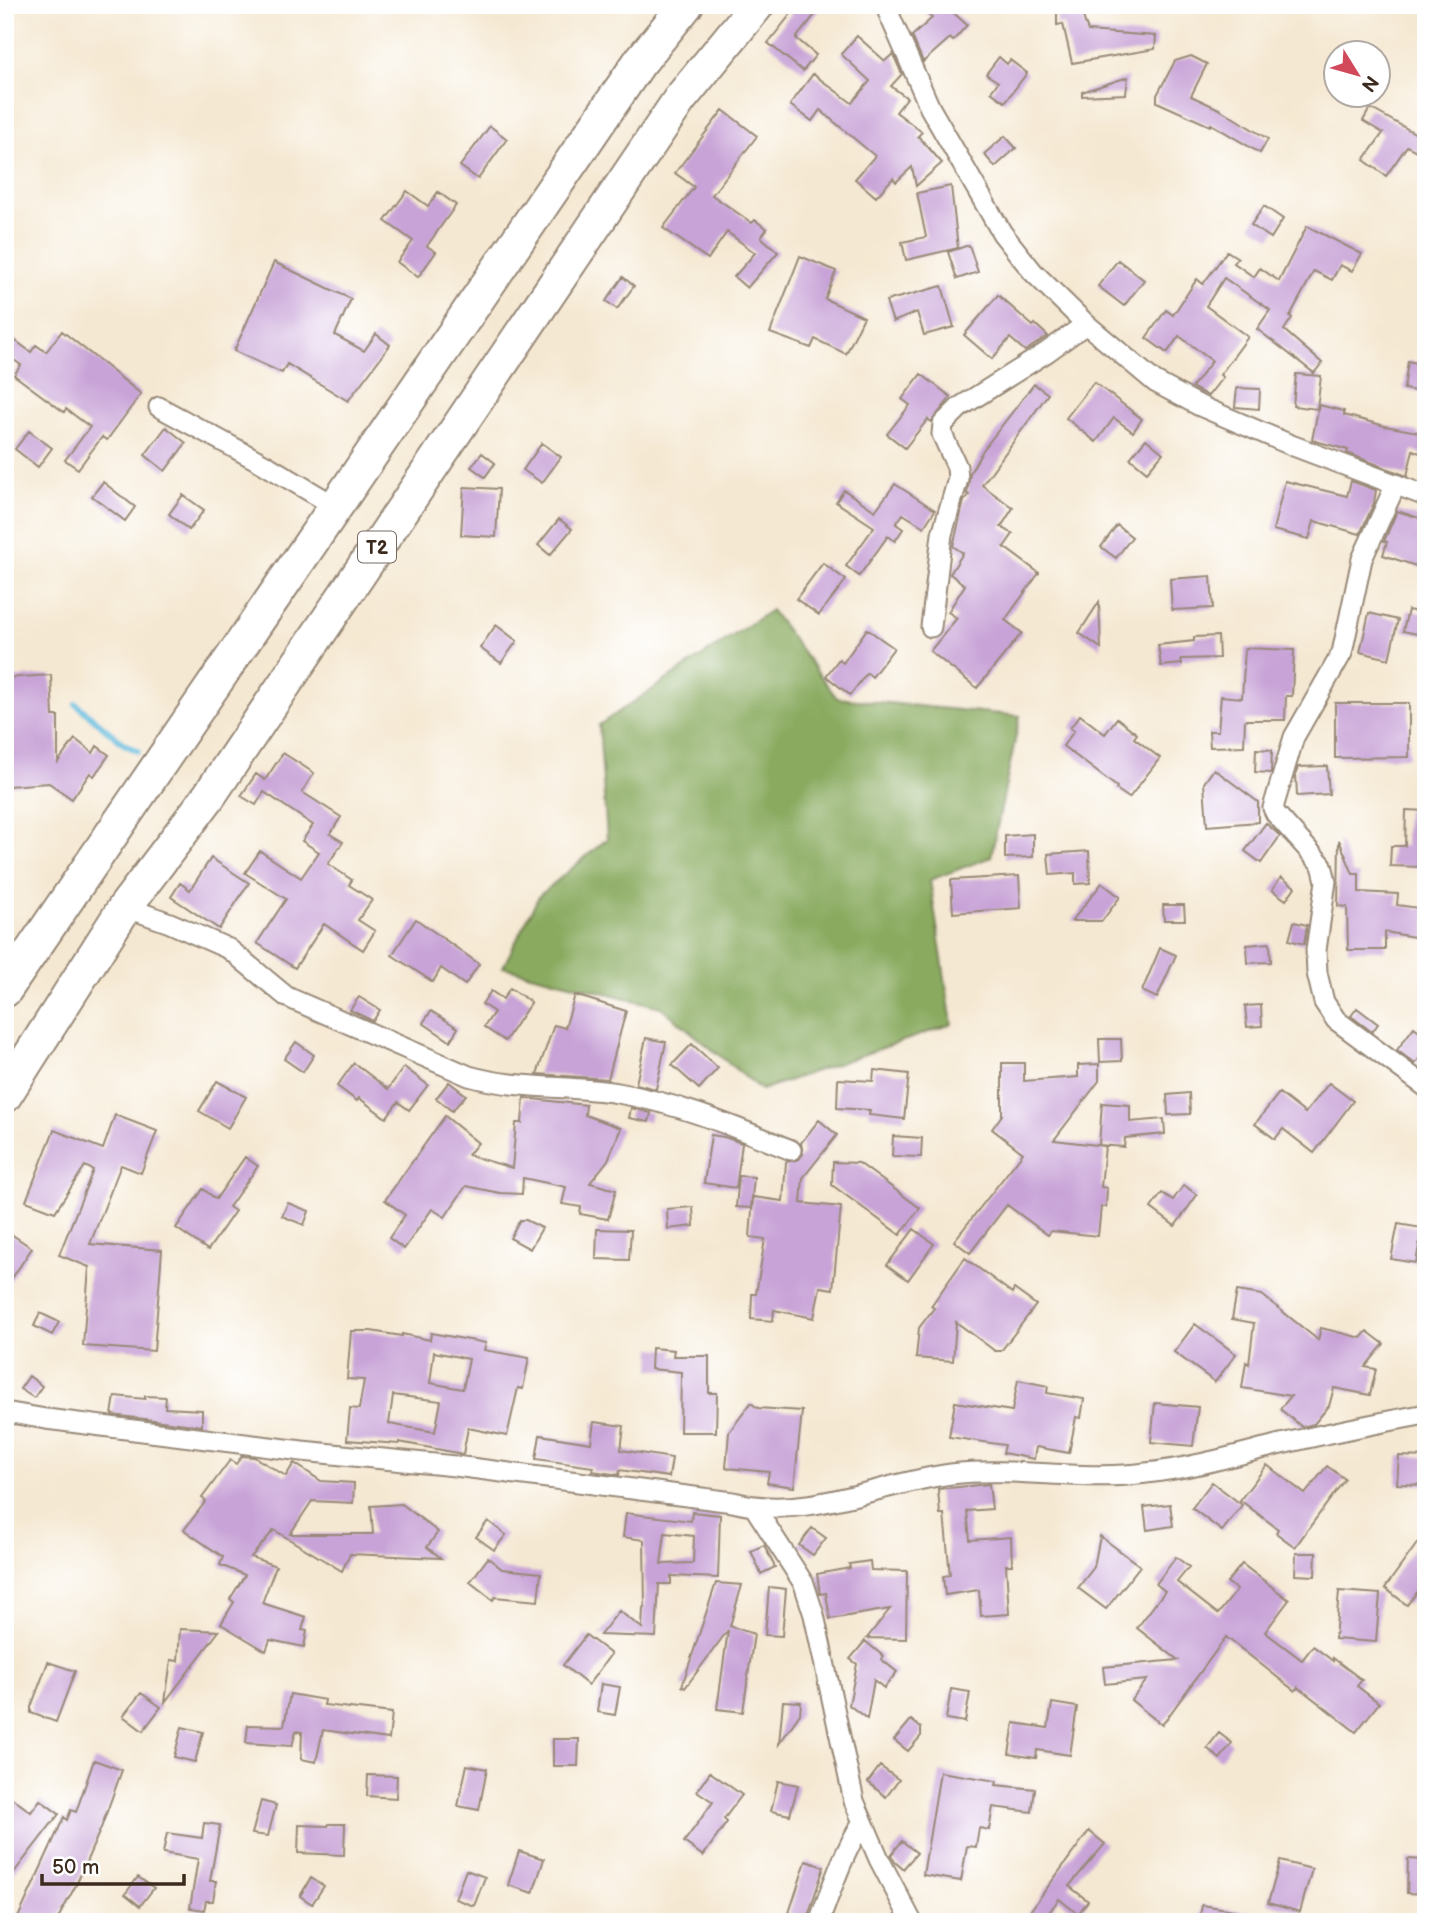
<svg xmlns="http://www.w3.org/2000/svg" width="1431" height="1927" viewBox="0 0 1431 1927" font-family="'Balsamiq Sans',sans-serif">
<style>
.forest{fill:#89aa5e;stroke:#626a3e;stroke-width:2}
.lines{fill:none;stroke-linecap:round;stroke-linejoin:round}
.stream{stroke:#5db9db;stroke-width:6}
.building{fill:#c8a3d7;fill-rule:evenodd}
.minor-casing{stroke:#988978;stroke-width:23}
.trunk-casing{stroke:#988978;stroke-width:37}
.minor{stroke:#fff;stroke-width:19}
.trunk{stroke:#fff;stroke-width:33}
.labels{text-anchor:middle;stroke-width:5;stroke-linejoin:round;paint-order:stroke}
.shield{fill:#fff;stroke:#766a62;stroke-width:2}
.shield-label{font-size:19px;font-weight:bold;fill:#3b2a1e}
</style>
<rect width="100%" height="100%" fill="#fff"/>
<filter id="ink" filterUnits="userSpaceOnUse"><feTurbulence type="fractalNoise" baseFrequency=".0143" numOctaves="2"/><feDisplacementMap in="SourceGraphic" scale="14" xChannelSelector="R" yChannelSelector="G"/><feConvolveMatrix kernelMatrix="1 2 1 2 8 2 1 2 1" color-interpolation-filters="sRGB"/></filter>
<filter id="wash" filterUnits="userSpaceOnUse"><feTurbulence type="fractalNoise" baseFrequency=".00686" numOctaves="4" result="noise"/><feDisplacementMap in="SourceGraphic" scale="28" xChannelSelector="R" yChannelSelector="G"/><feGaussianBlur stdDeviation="1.57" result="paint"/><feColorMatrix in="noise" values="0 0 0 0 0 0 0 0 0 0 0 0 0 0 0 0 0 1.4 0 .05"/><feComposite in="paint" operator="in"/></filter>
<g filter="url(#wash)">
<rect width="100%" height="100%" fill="#f5e8d2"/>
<path class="forest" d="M771 610 837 698 1020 716 991 857 930 880 952 1024 761 1090 661 1007 503 967 539 896 607 839 599 725Z"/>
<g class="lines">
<path class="stream" d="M76 704 124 744 138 751"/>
</g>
<g id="blocks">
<path class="building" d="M798 5H823L796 38 816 55 803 71 768 43Z
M915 5H945L967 25 953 41 950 38 923 62 912 36 932 18Z
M1057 5H1079L1088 31 1156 36 1155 49 1072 63 1063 24 1057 25Z
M857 36 885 61 893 54 902 74 891 86 907 98 896 112 922 132 918 136 942 163 916 186 912 167 896 182 893 178 876 197 855 179 875 156 820 110 812 121 790 105 813 74 852 103 870 81 841 54Z
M1191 56 1207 64 1191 96 1219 109 1268 139 1260 153 1211 124 1210 126 1157 102V95L1175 61Z
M999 57 1007 64 1010 60 1027 73 1005 102 991 92 998 82 986 74Z
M1128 77 1126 94 1082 96V92Z
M1370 108 1425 139 1418 152 1407 146 1386 176 1364 160 1383 133 1363 121Z
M723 110 757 136 712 195 752 223 755 220 767 229 761 237 778 252 747 288 734 277 755 253 727 232 708 259 663 228 694 187 675 173Z
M490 126 507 139 478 179 460 166Z
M1005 136 1016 148 995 167 984 154Z
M951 186 958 248 906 260 902 242 926 237 917 193Z
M407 191 428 206 438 192 456 205 427 246 436 252 418 277 397 262 413 241 385 221Z
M1264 206 1283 219 1271 238 1251 225Z
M1307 226 1362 254 1352 271 1340 265 1332 280 1314 271 1290 316 1292 318 1284 330 1322 363 1314 373 1257 329 1270 310 1224 278 1206 306 1248 337 1220 375 1223 377 1208 396 1195 389 1192 387 1212 361 1179 336 1167 353 1146 338 1166 310 1173 315 1197 279 1203 284 1227 251 1238 258 1234 263 1254 277 1260 268 1279 281Z
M969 245 978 272 957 279 948 252Z
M800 256 836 271 825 299 864 317 846 354 815 339 811 348 770 333Z
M1118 260 1144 280 1124 306 1098 286Z
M274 262 351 299 335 335 364 351 376 334 390 345 348 401 287 364 282 373 234 351Z
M623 277 634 286 617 309 606 301Z
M942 286 954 327 924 335 917 312 893 322 886 301Z
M998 295 1033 326 1035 324 1048 336 1025 351 1010 338 992 359 964 335Z
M62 331 141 394 107 440 102 437 78 469 65 460 90 427 66 409 64 412 14 375 21 365 5 354V333L31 352 36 345 46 352Z
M1408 361 1426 365V393L1404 389Z
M921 374 951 397 931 422 928 419 905 448 887 434 910 405 902 399Z
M1296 374 1321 376 1317 409 1293 406Z
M1094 382 1142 419 1133 432 1114 418 1096 442 1066 418Z
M1034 384 1048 394 982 485 1013 508 1001 527 1013 534 1004 547 1039 573 1005 620 1022 633 977 688 930 651 957 618 948 612 965 585 950 574 963 553 953 546 964 501 969 495 967 494 970 473 983 450Z
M1237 388 1260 389 1259 409 1235 407Z
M1319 405 1344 411V415L1385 426 1418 432V435L1426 439V456L1413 450 1407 476 1347 453 1348 450 1312 440Z
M166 427 186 443 165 471 145 455Z
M29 431 52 448 38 467 15 449Z
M1146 439 1163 453 1147 472 1130 458Z
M542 443 561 457 542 483 523 470Z
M482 453 495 463 485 477 471 467Z
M1285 481 1347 496 1351 481 1376 490 1374 503 1360 534 1314 521 1309 539 1273 530Z
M103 482 135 507 125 521 92 496Z
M895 484 935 510 924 527 903 514 896 524 903 529 895 541 888 536 859 576 846 566 874 527 836 502 844 490 875 511Z
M464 487 499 489 496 537 461 535Z
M183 495 204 510 189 530 169 514Z
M1397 511 1426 520V557L1422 568 1383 555 1387 542 1384 541Z
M559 519 572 529 550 555 538 545Z
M1117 525 1132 537 1116 558 1101 547Z
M823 563 846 580 819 615 796 599Z
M1211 576 1213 608 1172 610 1170 579Z
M1099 602 1101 648 1079 633Z
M1408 610 1426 614V636L1403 631Z
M1369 613 1398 620 1389 659 1360 652Z
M496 625 517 641 501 663 480 648Z
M867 629 894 648 872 677 867 673 850 695 826 676 839 659 843 663Z
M1218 636 1219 658 1181 659 1182 664 1161 666 1158 645 1194 641V637Z
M1245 648 1294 650 1292 696H1286L1285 720H1245L1244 746 1210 747 1209 731H1218L1221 696 1242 698Z
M51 675 53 716H58V762L75 739 93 753 97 746 109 755 94 776 90 773 72 799 49 783 8 786 5 746V678Z
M1335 703H1409V757L1335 758Z
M1080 715 1105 734 1117 718 1137 734 1134 738 1160 758 1129 798 1116 789 1117 787 1063 746 1074 731 1070 728Z
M1256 749 1272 750 1271 773 1255 772Z
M283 753 314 773 302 792 341 817 330 834 343 842 328 864 352 880 349 885 372 900 358 920 375 931 363 950 324 924 295 968 257 943 286 899 245 873 260 851 301 878 319 852 302 841 313 825 264 792 256 805 241 796 256 774 265 780Z
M1327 766 1329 794 1297 796 1296 774 1298 767Z
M1214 769 1258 802V822L1207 826 1204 783Z
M1406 810 1426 811V843H1423L1422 867 1390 866 1391 846H1405Z
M1266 823 1280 836 1261 863 1245 851Z
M1033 834V857L1005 858V836Z
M1339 840 1353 874H1359V892L1398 894 1397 905 1426 909V939L1385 932V950H1348L1347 907 1338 906Z
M1089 851 1090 883 1075 884V873L1050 875 1048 854Z
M211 858 249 883 219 929 171 897 180 883 190 890Z
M1019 876 1021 908 953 913 951 880Z
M1281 877 1295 887 1286 900 1272 890Z
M1102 883 1120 897 1102 921H1072Z
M1163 905H1184L1185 920H1164Z
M416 919 479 964 465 985 441 968 433 982 392 955Z
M1294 922 1307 925 1304 944 1289 940Z
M1270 943 1271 962 1248 963 1247 945Z
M1160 948 1176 955 1157 998 1142 991Z
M510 988 531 1002 505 1041 484 1027 494 1012 482 1004 491 991 503 999Z
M575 995 626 1011 608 1079 537 1074 554 1025 565 1028Z
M359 997 380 1010 373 1021 350 1010Z
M1261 1005 1262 1026 1247 1027 1245 1006Z
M1357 1008 1378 1024 1372 1032 1351 1016Z
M431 1011 458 1028 450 1041 423 1023Z
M1414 1027 1426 1036V1050L1415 1064 1397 1050Z
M646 1038 666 1042 656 1089 636 1084Z
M1099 1039H1121L1122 1061 1100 1062Z
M296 1042 314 1055 303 1072 284 1059Z
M692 1044 718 1068 699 1089 672 1065Z
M354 1063 388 1089 404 1067 428 1085 409 1110 398 1102 386 1118 359 1098 357 1101 337 1086Z
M1002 1063H1024V1081L1078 1077V1065L1099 1064V1081L1054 1140 1105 1146 1101 1187 1107 1188 1106 1207H1101L1098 1236 1051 1231 1048 1235 1007 1205 970 1253 954 1241 1023 1153 992 1129 1002 1115Z
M874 1070 909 1074 904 1119 869 1115 870 1110 837 1108 838 1079 873 1081Z
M217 1081 246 1097 228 1128 199 1111Z
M449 1082 466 1095 452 1111 436 1098Z
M1329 1083 1353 1101 1314 1153 1283 1129 1275 1139 1255 1124 1279 1093 1305 1113Z
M1189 1093 1190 1114 1168 1115 1167 1095Z
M524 1098 586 1105 585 1115 621 1128 608 1160 590 1183 616 1190 608 1219 580 1214 581 1207 562 1204 566 1187 523 1178 522 1194 500 1193 466 1186 445 1217 432 1209 404 1249 389 1238 405 1215 385 1200 445 1116 478 1143 468 1155 512 1168 516 1123H522Z
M1102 1103 1130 1105V1122L1164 1119 1165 1134 1125 1138 1124 1147 1099 1145Z
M631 1108 651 1113 649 1122 629 1118Z
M115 1115 157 1131 141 1173 121 1165 90 1244 162 1250 154 1351 83 1346 89 1267 59 1255 93 1170 85 1166 55 1212 26 1201 54 1130 103 1149Z
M819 1120 837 1135 803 1178 801 1203 841 1207 833 1289 820 1287 814 1318 774 1310 773 1321 751 1319 752 1294H756L765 1239 750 1237 753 1197 783 1201 786 1162 799 1159 803 1154 801 1143Z
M711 1135 724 1137 742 1143 736 1188 704 1183Z
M893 1136 922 1138 921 1157 892 1156Z
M245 1157 258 1166 229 1207 235 1211 208 1250 176 1228 203 1189 216 1199Z
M833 1162 859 1163 920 1208 900 1235 832 1185Z
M739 1176 754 1177 751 1208 736 1207Z
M1184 1185 1197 1195 1175 1226 1151 1208 1162 1193 1173 1200Z
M288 1203 309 1211 304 1225 282 1216Z
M693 1207 694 1226 668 1229 667 1209Z
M520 1220H526L542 1228 530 1249 510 1238Z
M1398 1224 1422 1228 1416 1263 1391 1259Z
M597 1229 631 1230 629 1260 596 1259Z
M914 1229 934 1244 908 1280 887 1265Z
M5 1230 32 1248 5 1289Z
M965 1258 1012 1293 1014 1289 1036 1305 1001 1351H995L956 1322 953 1361 916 1358 919 1328 934 1308 931 1306Z
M1237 1291 1262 1295 1318 1340 1321 1328 1361 1338 1367 1331 1384 1344 1365 1367 1376 1369 1370 1395 1334 1388 1329 1406 1314 1424 1302 1427 1280 1409 1291 1396 1242 1388 1246 1362 1249 1364 1254 1323 1232 1319Z
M40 1313 59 1322 52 1335 34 1326Z
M1195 1324 1236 1354 1215 1382 1174 1352Z
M351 1331H371L402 1336V1334L430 1340 431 1333 486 1343 484 1350 529 1358 523 1389 518 1388 507 1436 468 1428 463 1454 399 1442V1444L347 1440 350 1408 359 1409 364 1380 347 1379ZM434 1352 469 1359 463 1389 430 1383ZM393 1395 441 1401 435 1432 389 1424Z
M652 1348 674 1350 673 1356H709V1393H717L716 1432H680L681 1372 651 1369Z
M29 1376 42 1386 34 1398 20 1389Z
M1018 1380 1048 1386 1047 1393 1084 1399 1081 1418 1076 1417 1069 1453 1036 1447 1034 1459 1003 1453 1005 1445 949 1437 955 1402 1012 1411Z
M115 1396 145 1399V1396L166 1397 165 1408 202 1410V1426L112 1415Z
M751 1403 758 1408 802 1411 794 1487 767 1483 769 1472 726 1468 729 1432Z
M1155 1403 1198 1407 1193 1446 1151 1442Z
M594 1422 624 1426 621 1450 672 1458 669 1477 620 1470 619 1475 592 1471 593 1467 536 1459 540 1435 591 1443Z
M242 1456 254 1457 286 1476 294 1463 321 1481 354 1483 353 1503 312 1501 290 1534H373L371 1506 402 1504 438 1532 427 1547 441 1558 350 1554 342 1571 274 1530 251 1557 276 1566 262 1603 306 1617 302 1630 307 1631 304 1647 270 1640 266 1651 221 1624 234 1602 230 1599 245 1575 220 1565 223 1557 184 1530 206 1501 202 1498 230 1460 236 1464Z
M1399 1456 1426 1457V1485L1397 1484Z
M1267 1465 1305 1494 1327 1466 1345 1479 1295 1547 1276 1533 1278 1529 1240 1500Z
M1212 1482 1242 1505 1222 1531 1192 1508Z
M989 1484 992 1509 967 1511 970 1540 1011 1537 1012 1565H1006L1009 1614 981 1616 979 1590 945 1595 943 1576 950 1575 944 1514H940L938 1489Z
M1170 1504 1173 1526 1147 1530 1144 1507Z
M692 1512 720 1515 718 1578 671 1576V1584H659L656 1637 600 1635 619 1611 642 1628 643 1608H645L644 1540 623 1537 626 1513 691 1521ZM665 1533 694 1536 693 1563 661 1564Z
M488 1521 506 1535 494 1550 476 1537Z
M812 1528 826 1538 813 1555 799 1545Z
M1426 1531V1570L1422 1567 1420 1570 1426 1575V1581L1407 1605 1385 1588Z
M1100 1536 1140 1566 1106 1609 1078 1588 1094 1567Z
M764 1545 775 1567 761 1574 751 1551Z
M1296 1553H1316L1315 1576 1295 1575Z
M1176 1557 1189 1567 1177 1582 1218 1614 1237 1590 1227 1582 1242 1564 1289 1600 1265 1632 1302 1660 1313 1646 1333 1661V1658L1362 1680 1357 1686 1379 1703 1356 1732 1298 1687 1295 1691 1226 1637 1162 1725 1131 1700 1147 1680 1105 1684 1103 1667 1178 1660 1137 1628 1165 1591 1156 1584Z
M488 1558 502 1569 541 1573 538 1601 495 1597 493 1600 470 1582Z
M870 1561 871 1570 907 1571 906 1639 867 1638 890 1609 830 1619 826 1593 820 1594 817 1574 850 1568 849 1564Z
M716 1583 742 1585 730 1626 754 1634 743 1712 717 1709 728 1630 685 1688 682 1686Z
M769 1587 786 1589 782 1636 765 1635Z
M1339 1591 1380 1594 1376 1642 1335 1639Z
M180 1629 219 1631 165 1702 171 1660 178 1661Z
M586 1635 611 1654 588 1685 563 1665Z
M865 1641 883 1656 881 1659 897 1672 884 1688 874 1680 867 1719 849 1705 857 1664 850 1659Z
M48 1662 75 1671 56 1722 31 1713V1707Z
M601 1684 620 1687 615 1715 597 1712Z
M951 1689 970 1692 965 1722 946 1719Z
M141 1693 161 1707 143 1731 123 1716Z
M290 1694 325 1700 324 1705 392 1713 389 1739 323 1730 316 1762 301 1759 302 1732 296 1731 292 1746 246 1743 248 1725 284 1726Z
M783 1701 801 1702 800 1714 779 1744Z
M1052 1703 1077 1707 1070 1755 1037 1750 1036 1758 1009 1754 1014 1723 1048 1728Z
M911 1720 921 1728V1736L908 1751 894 1740Z
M182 1727 203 1732 195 1762 174 1757Z
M1219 1733 1232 1743 1220 1759 1207 1748Z
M553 1739H579L578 1766H553Z
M94 1760 122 1770 101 1828 76 1885 56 1922H16L64 1817 67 1820 71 1810 76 1812Z
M467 1765 487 1769 479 1810 458 1806Z
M880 1766 899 1780 886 1797 868 1782Z
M710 1772 742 1795 724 1819 727 1822 703 1856 684 1842 713 1802 697 1791Z
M940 1772 997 1781 996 1785 1035 1789 1032 1812 993 1807 989 1830 979 1828 976 1847 967 1846 961 1881 923 1875Z
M368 1775 397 1776 396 1798 367 1796Z
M778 1781 798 1785 790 1815 771 1811Z
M5 1793 31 1812 40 1800 59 1814 5 1884Z
M261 1801 276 1805 268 1836 252 1834Z
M204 1823 220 1825 210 1881H216L213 1901H206L204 1910 190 1908 198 1859 163 1853 167 1833 202 1838Z
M329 1824H345L344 1855 298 1853 299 1825 328 1826Z
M1089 1831 1105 1844 1069 1886 1088 1901 1078 1914 1059 1899 1042 1922H1022Z
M902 1841 917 1853 903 1869 895 1862 891 1855Z
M519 1851 544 1859 533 1893 508 1885Z
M1408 1859 1426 1860V1894L1407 1893Z
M806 1861 824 1867 807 1919 789 1913Z
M1280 1861 1312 1869 1300 1912 1268 1903Z
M466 1870 485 1877 474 1906 455 1899Z
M138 1877 154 1888 140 1906 125 1894Z
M311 1878 324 1886 312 1904 300 1896Z
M1202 1905 1253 1913 1252 1922H1199Z"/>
</g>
</g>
<g filter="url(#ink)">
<use href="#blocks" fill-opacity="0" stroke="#988978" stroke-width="2"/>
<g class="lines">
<g class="minor-casing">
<path id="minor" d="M885 5 930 108 1002 233 1033 272 1086 324 1155 382 1200 406 1291 445 1426 496
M159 407 264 464 335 506
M1396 484 1362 559 1342 653 1294 737 1273 808 1276 814 1322 865 1326 881 1316 950 1317 973 1324 1002 1336 1020 1426 1087
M931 627 942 534 958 479 957 467 942 434 943 424 960 407 1047 352 1086 324
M125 907 170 923 229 949 287 997 469 1076C518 1090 569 1085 618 1093 681 1104 732 1126 791 1150
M5 1412 46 1419 302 1451 455 1466 733 1502C806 1521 879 1483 951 1474 1016 1466 1082 1482 1146 1473 1192 1468 1236 1455 1281 1444 1329 1433 1377 1423 1426 1414
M755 1508 804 1584 814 1615 854 1801 879 1859 912 1922
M819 1922C832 1887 843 1854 862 1823"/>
</g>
<g class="trunk-casing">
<path id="trunk" d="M5 990 639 63 686 5
M5 1095 125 907 209 796 680 99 757 5"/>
</g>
<use href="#minor" class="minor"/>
<use href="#trunk" class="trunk"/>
</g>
</g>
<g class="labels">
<rect class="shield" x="358" y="531.5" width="38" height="31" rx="5"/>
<g class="shield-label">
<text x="377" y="554">T2</text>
</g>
</g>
<rect width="1431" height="1927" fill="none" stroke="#fff" stroke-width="28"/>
<g transform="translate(1357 74) rotate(127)"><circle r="33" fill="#ffffff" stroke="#b1aaa5" stroke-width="2"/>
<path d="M0-5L12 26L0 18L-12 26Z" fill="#d1495b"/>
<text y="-10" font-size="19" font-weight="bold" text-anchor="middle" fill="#3b2a1e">N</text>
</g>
<path d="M42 1874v10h142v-10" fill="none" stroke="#3b2a1e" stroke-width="3.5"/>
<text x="52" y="1874" font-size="21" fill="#3b2a1e" stroke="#ffffff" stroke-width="5" paint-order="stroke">50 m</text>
</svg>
